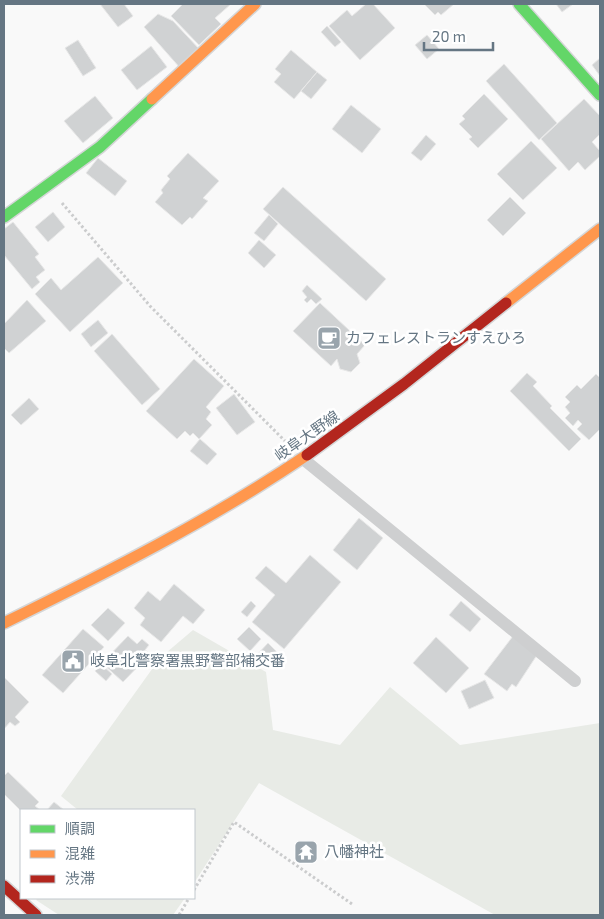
<svg xmlns="http://www.w3.org/2000/svg" width="604" height="919" viewBox="0 0 604 919" font-family="'Exo 2','Noto Sans JP',sans-serif">
<style>
.green{fill:#e8ebe6}
.building{fill:#d0d2d3;stroke:#e8e8e8}
.lines{fill:none;stroke-linecap:round;stroke-linejoin:round}
.fast-casing{stroke:#d5d6d7;stroke-width:14}
.slow-casing{stroke:#d5d6d7;stroke-width:14}
.jam-casing{stroke:#d5d6d7;stroke-width:14}
.path{stroke:#cbcccd;stroke-width:3;stroke-dasharray:2.5 2.5;stroke-linecap:butt}
.lane{stroke:#cecfd0;stroke-width:12}
.fast{stroke:#63d668;stroke-width:11}
.slow{stroke:#ff974d;stroke-width:11}
.jam{stroke:#b3261e;stroke-width:11}
.labels{text-anchor:middle;stroke-width:5;stroke-linejoin:round;paint-order:stroke}
.poi-label{font-size:15px;fill:#657683;stroke:#fff;text-anchor:start}
.street-label{font-size:15px;fill:#657683;stroke:#fff}
</style>
<rect width="100%" height="100%" fill="#f9f9f9"/>
<path class="green" d="M193 630 266 672 273 730 340 745 390 687 460 745 600 723V915H495L259 783 194 883V810H78L61 796 160 658Z
M38 898H185L173 915H59L36 900Z"/>
<path class="building" d="M100 4H124L133 16 118 27Z
M183 4H231L215 18 221 24 199 45 171 16Z
M366 4H373L395 28 360 60 329 26 347 10 352 16Z
M424 4H454L441 15 438 12 435 15Z
M556 4H573L562 12Z
M158 14 173 21 201 51 181 69 144 27Z
M327 26 341 42 335 47 321 32Z
M427 35 439 49 427 59 415 45Z
M78 40 96 68 83 76 65 48Z
M151 46 167 67 137 90 121 70Z
M291 50 317 72 294 99 274 82 281 74 275 69Z
M600 58V76L592 65Z
M504 64 557 123 539 140 486 81Z
M317 72 327 80 311 99 301 91Z
M484 94 508 119 478 148 469 139 472 137 459 124 465 119 462 116Z
M95 96 113 118 83 143 64 121Z
M584 99 600 116V134L592 142 600 151V156L585 170 578 162 569 171 541 139Z
M351 105 381 129 362 153 332 129Z
M426 135 436 144 421 161 411 153Z
M531 141 557 168 523 200 497 174Z
M188 153 219 181 203 198 208 201 192 219 190 217 182 225 155 202 163 193 161 190 170 179 167 176Z
M98 158 127 181 115 196 86 173Z
M283 187 386 279 366 301 263 209Z
M510 197 526 213 503 236 487 220Z
M53 212 65 227 48 242 35 227Z
M269 215 278 224 264 241 254 233Z
M13 222 39 254 35 257 45 270 36 277 40 282 32 289 4 255V229Z
M259 240 276 255 264 268 248 253Z
M98 257 123 283 70 332 35 294 51 278 61 290Z
M307 285 322 299 316 304 311 299 307 303 304 300 307 297 302 291Z
M27 300 46 321 9 353 4 348V324Z
M320 303 365 345 357 354 360 363 351 372 340 369 337 359 331 366 293 331Z
M98 320 108 333 91 347 81 334Z
M112 334 160 389 142 405 94 351Z
M194 359 224 386 206 407 211 412 206 419 212 425 199 439 193 433 190 436 185 431 177 439 146 411Z
M527 373 537 382 533 386 552 406 550 408 581 439 569 451 510 391Z
M596 374 600 378V429L589 440 577 429 582 424 578 420 573 426 565 418 570 413 565 407 570 402 565 397 577 385 581 389Z
M234 394 255 422 237 435 216 408Z
M29 398 39 409 21 425 11 415Z
M200 439 217 454 207 465 190 451Z
M359 518 383 538 357 570 333 550Z
M310 555 341 582 284 649 252 622 275 595 255 578 266 566 286 583Z
M174 584 205 610 193 624 183 616 161 642 140 625 145 618 134 608 148 591 160 601Z
M251 601 256 606 247 617 241 612Z
M461 601 481 619 470 632 449 615Z
M108 608 125 623 108 641 91 625Z
M249 627 261 639 250 651 237 639Z
M83 629 104 647 63 693 42 675Z
M128 636 137 644 142 639 149 645 145 650 150 654 123 682 102 663Z
M513 636 537 655 516 687 512 684 507 691 484 674Z
M436 637 469 668 446 693 413 663Z
M268 643 278 653 266 667 255 657Z
M101 664 112 674 106 681 95 671Z
M4 677 29 702 15 717 20 722 15 726 10 722 4 729Z
M485 680 494 698 469 709 461 691Z
M8 772 39 802 35 806 40 810 21 811 4 794V776Z
M54 802 64 810H47Z"/>
<g class="lines">
<g class="fast-casing">
<path id="fast" d="M519 4 600 95
M4 217 100 147 152 99"/>
</g>
<g class="slow-casing">
<path id="slow" d="M152 99 255 4
M506 303 600 229
M4 623C108 572 211 520 307 455"/>
</g>
<g class="jam-casing">
<path id="jam" d="M307 455 404 384 506 303
M4 886 36 915"/>
</g>
<path class="path" d="M62 203 150 306 285 441
M194 890 234 822 352 904
M179 915 189 898"/>
<path class="lane" d="M302 458 575 681"/>
<use href="#fast" class="fast"/>
<use href="#slow" class="slow"/>
<use href="#jam" class="jam"/>
</g>
<defs>
<g id="cafe-square" transform="scale(1.25)"><rect x="-9" y="-9" width="18" height="18" rx="4" fill="#99a4ac" stroke="#fff"/><path d="M-5.5-4.5H6V0H3Q3 3.5 0 3.5H-2.5Q-5.5 3.5-5.5 0ZM3-3.2v2h1.7v-2ZM-6 4.5H4V6H-6Z" fill="#fff"/></g>
<g id="civic-square" transform="scale(1.25)"><rect x="-9" y="-9" width="18" height="18" rx="4" fill="#99a4ac" stroke="#fff"/><path d="M-.6-6.5H3V-4.5H.6V-3L4-1V1h2V6H-6V1h2V-1L-.6-3ZM-1.2 2.5V6h2.4V2.5Z" fill="#fff"/></g>
<g id="temple-square" transform="scale(1.25)"><rect x="-9" y="-9" width="18" height="18" rx="4" fill="#99a4ac" stroke="#fff"/><path d="M0-6L5-2H3V0L6.5 2.5H4V6H1.5V3h-3V6H-4V2.5H-6.5L-3 0V-2H-5Z" fill="#fff"/></g>
</defs>
<g fill-rule="evenodd">
<use href="#cafe-square" x="329" y="338"/>
<use href="#civic-square" x="73" y="661"/>
<use href="#temple-square" x="306" y="852"/>
</g>
<g class="labels">
<g class="poi-label">
<text x="346" y="343">カフェレストランすえひろ</text>
<text x="90" y="666">岐阜北警察署黒野警部補交番</text>
<text x="324" y="857">八幡神社</text>
</g>
<g class="street-label">
<text transform="translate(307 436) rotate(-35)" y="5">岐阜大野線</text>
</g>
</g>
<rect width="604" height="919" fill="none" stroke="#657683" stroke-width="10"/>
<rect x="20" y="809" width="175" height="90" fill="#ffffff" stroke="#c1c8cd"/>
<rect x="30" y="825" width="25" height="8" fill="#63d668" stroke="#c1c8cd"/>
<text x="65" y="834" font-size="15" fill="#657683">順調</text>
<rect x="30" y="850" width="25" height="8" fill="#ff974d" stroke="#c1c8cd"/>
<text x="65" y="859" font-size="15" fill="#657683">混雑</text>
<rect x="30" y="875" width="25" height="8" fill="#b3261e" stroke="#c1c8cd"/>
<text x="65" y="884" font-size="15" fill="#657683">渋滞</text>
<path d="M424 42v8h69v-8" fill="none" stroke="#657683" stroke-width="2.5"/>
<text x="432" y="42" font-size="15" fill="#657683" stroke="#ffffff" stroke-width="4" paint-order="stroke">20 m</text>
</svg>
